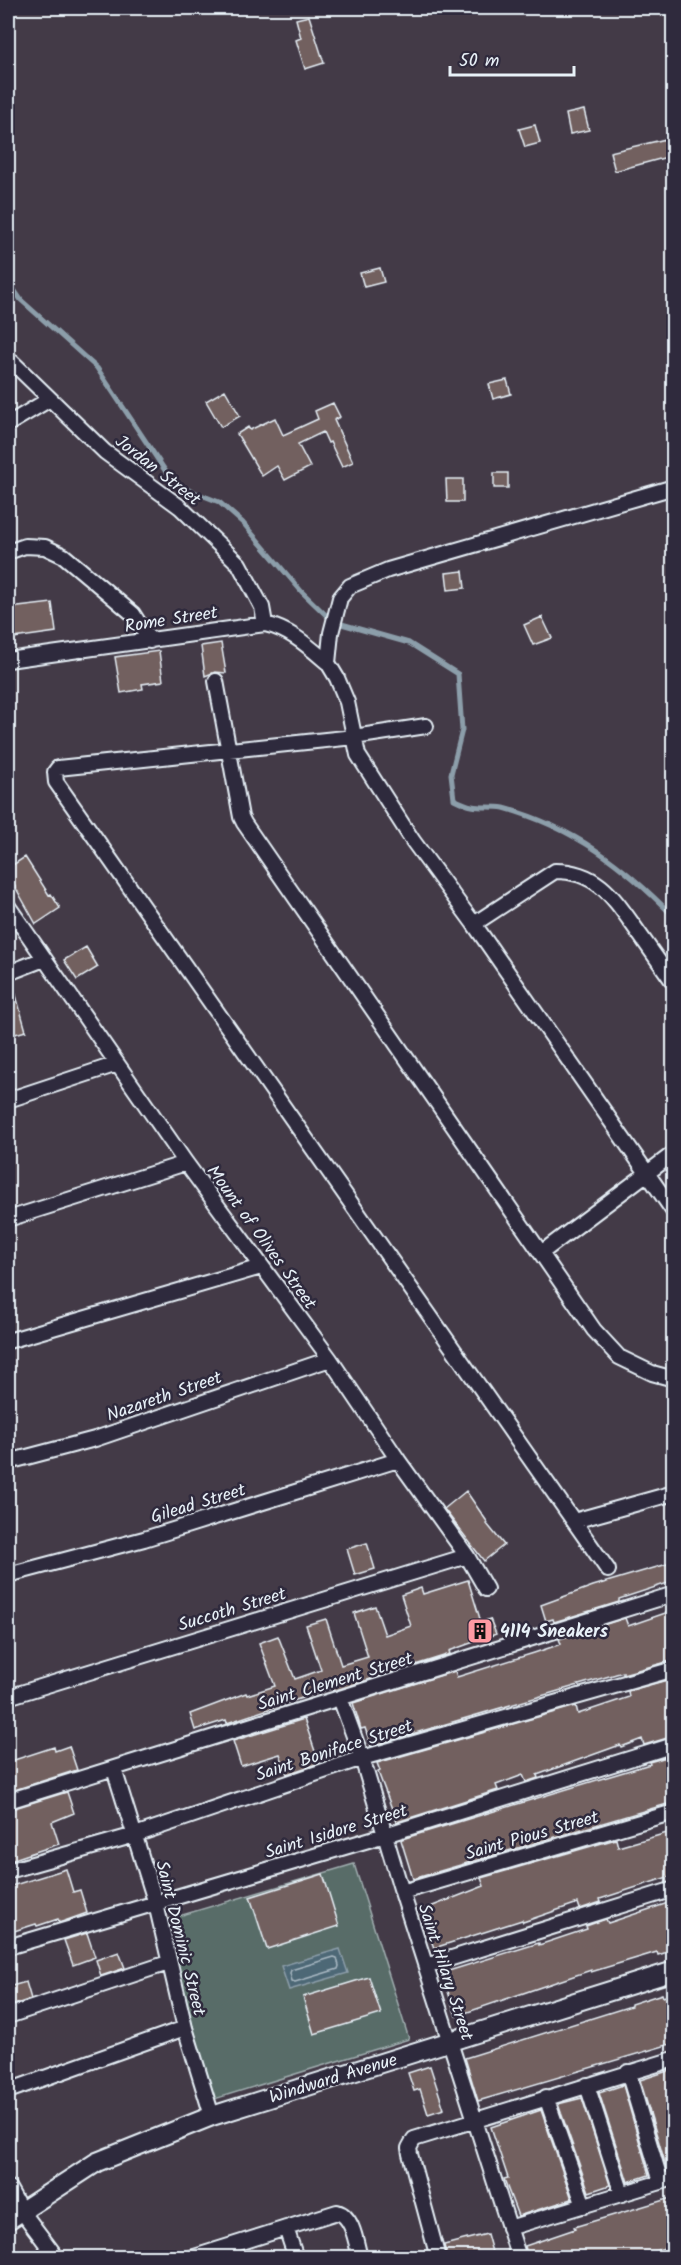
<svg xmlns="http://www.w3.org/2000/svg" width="681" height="2265" viewBox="0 0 681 2265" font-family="Kalam,sans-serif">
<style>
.green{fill:#586c67;stroke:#a0aeb0;stroke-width:1.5}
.water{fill:#4e6776;stroke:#8c9eaa;stroke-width:1.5}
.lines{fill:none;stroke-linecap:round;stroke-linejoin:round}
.shore{stroke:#aabac4;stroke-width:1.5}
.stream{stroke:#8c9eaa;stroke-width:5}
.building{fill:#72605f;stroke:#e8f1f8;stroke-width:1.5}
.street-casing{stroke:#e8f1f8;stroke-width:18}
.secondary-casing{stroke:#e8f1f8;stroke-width:22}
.street{stroke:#2f2a3d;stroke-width:14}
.secondary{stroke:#2f2a3d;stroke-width:18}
.labels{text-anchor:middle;stroke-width:5;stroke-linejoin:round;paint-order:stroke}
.street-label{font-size:18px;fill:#e8f1f8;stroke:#2f2a3d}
.poi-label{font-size:18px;font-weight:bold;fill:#e8f1f8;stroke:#2f2a3d;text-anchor:start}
</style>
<rect width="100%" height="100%" fill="#433a47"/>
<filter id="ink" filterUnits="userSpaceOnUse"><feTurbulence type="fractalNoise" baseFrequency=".0167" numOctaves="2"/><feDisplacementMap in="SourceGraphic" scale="12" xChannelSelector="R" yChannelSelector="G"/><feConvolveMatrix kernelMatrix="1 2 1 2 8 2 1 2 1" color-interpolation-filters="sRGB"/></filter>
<g filter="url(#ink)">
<path class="green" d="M354 1864 409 2039 214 2099 162 1921Z"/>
<path class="water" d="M340 1949 348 1973 289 1990 281 1966Z"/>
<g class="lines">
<path class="shore" d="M334 1957 337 1958 339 1966 338 1969 295 1982 292 1981 290 1973 291 1970Z"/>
<path class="stream" d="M8 281 21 300 97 368 174 484 219 502 243 523 302 592 329 618
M338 623 409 643 458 674 462 730 451 774 454 799C460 802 466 805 472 806 482 808 493 806 504 808 575 828 623 865 674 917"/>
</g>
<path class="building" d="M309 16 324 63 305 69 296 40 301 38 296 19Z
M584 110 589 130 570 134 566 114Z
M535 125 540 143 525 147 519 129Z
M666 139 671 156 615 171 610 152Z
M380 268 384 282 364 287 360 273Z
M507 380 511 394 493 399 489 384Z
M225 390 240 416 221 427 206 401Z
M333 403 340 417 334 420 353 462 342 467 330 442 328 443 323 432 298 444 310 467 285 480 277 466 262 476 237 434 248 427 250 430 275 418 283 435 318 419 315 411Z
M494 473H508V488H494Z
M446 479H463V502H447Z
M463 571 465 588 448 590 446 573Z
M52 603 56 632 14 638 10 608Z
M542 617 552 638 533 645 524 625Z
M221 643 226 673 215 672 205 676 201 646Z
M159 651 163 681 142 684 143 689 121 693 115 657Z
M25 857 49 895 51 894 60 908 36 924 8 874V868Z
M86 947 98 967 77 980 64 960Z
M12 981 26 1031 8 1036V982Z
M466 1491 488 1523 487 1524 504 1545 484 1561 444 1509Z
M367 1543 375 1569 355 1575 347 1549Z
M674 1562V1581L619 1599V1602L554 1622 553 1619 546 1621 541 1605 593 1586Z
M468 1580 481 1622 490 1619 496 1634 449 1651 450 1654 333 1691 332 1688 227 1723 226 1720 195 1730 190 1714 246 1693 247 1695 275 1686 259 1643 278 1636 295 1679 321 1670 306 1625 326 1619 341 1665 368 1657 354 1613 375 1606 385 1635 411 1626 401 1595 421 1588 423 1594Z
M674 1610V1660L623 1674V1672L371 1746 365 1728 361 1729 353 1703 455 1671 457 1677 534 1653 561 1644 559 1639 625 1618 628 1626Z
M674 1678V1736L644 1745 642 1739 621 1747 620 1745 537 1775 538 1778 526 1782 523 1775 496 1785 498 1790 397 1822 378 1772 380 1771 377 1763 576 1706 578 1714 629 1697 628 1691Z
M304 1719 319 1763 287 1774 280 1754 241 1766 233 1741Z
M69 1746 77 1770 8 1792V1762L54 1747 55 1751Z
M674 1755V1802L413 1879 401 1840 402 1839 650 1764 649 1762Z
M67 1792 74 1813 52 1822 59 1844 8 1861V1810Z
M674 1831V1875L600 1899 601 1902 580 1909 578 1903 523 1922 522 1920 497 1928 434 1948 420 1911 484 1886 481 1878 616 1839 618 1847Z
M66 1869 73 1892 80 1890 87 1913 59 1923 58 1919 37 1926 36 1924 8 1933V1887Z
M323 1874 339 1926 267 1949 250 1897Z
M674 1901V1950L658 1955 657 1952 591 1972V1970L456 2016 442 1973 539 1943V1945L587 1929 586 1926 606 1919 608 1923Z
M87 1933 95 1957 73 1965 64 1940Z
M119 1952 125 1968 101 1976 96 1960Z
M369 1977 381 2014 314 2034 303 1997Z
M26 1982 31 1999 8 2007V1987Z
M674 1993V2043L478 2101 465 2058 631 2006V2004L662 1994 663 1997Z
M430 2066 444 2109 428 2114 420 2089 414 2091 408 2073Z
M674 2069V2167L667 2169 640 2080Z
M623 2085 649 2175 628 2182 599 2093Z
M582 2098 610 2185 589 2192 558 2104Z
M541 2110 572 2199 518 2216 504 2179 508 2178 491 2127Z
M674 2197V2245L633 2258H528L525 2246 575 2229 574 2227Z
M487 2234 492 2252 472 2258H447L444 2245Z"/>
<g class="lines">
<g class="street-casing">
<path id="street" d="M8 358 105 452 180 507 239 564 262 607 265 624
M8 424 50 399
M674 487 388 570 350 586 340 598 331 633 328 663 337 678 347 702 358 755 413 841 474 924 674 1212
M8 552 25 546 45 547 64 556 133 614 150 641
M8 660 265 624C291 630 308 646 328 663
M216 681 241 817 244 823 594 1330 619 1357 652 1373 674 1379
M426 726 354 737 58 768 55 772 56 782 608 1570
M8 906 186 1163 330 1359 398 1460 467 1556 486 1589
M474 924 555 871C599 871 615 900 638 932 650 949 662 966 674 983
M8 973 44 959
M8 1100 117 1064
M8 1219 186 1163
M541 1253 674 1153
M8 1341 261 1267
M8 1462 95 1439 330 1359
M574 1521 674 1493
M8 1575 144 1539 398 1460
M8 1697 467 1556
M340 1698 362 1758 402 1892 519 2258
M114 1769 156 1904 185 2028 212 2116
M8 1801 674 1594
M8 1871 135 1835 362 1758 674 1669
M402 1892 674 1812
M8 1947 385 1835 674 1745
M426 1966 674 1889
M8 2016 168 1963
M628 2072 661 2182
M587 2085 622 2194
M8 2091 185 2028
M546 2097 584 2206
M8 2187 21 2210 57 2258
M286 2228 296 2258
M509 2228 674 2178
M191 2258 337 2212C353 2216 356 2243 360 2258
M438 2258 410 2154 409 2148 414 2139 674 2059
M667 2258 674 2256"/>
</g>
<g class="secondary-casing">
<path id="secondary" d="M8 2220 97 2162 212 2116 674 1971"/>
</g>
<use href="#street" class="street"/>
<use href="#secondary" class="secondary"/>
</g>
</g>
<defs>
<g id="building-square" transform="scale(1.35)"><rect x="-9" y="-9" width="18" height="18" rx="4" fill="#ff9aa2" stroke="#2f2a3d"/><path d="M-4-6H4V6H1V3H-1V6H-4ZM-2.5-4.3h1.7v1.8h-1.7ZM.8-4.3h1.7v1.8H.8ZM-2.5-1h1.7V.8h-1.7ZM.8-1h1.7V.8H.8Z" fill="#111"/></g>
</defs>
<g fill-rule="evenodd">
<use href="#building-square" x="480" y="1631"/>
</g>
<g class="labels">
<g class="street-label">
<text transform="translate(158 470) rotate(38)" y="6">Jordan Street</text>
<text transform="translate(171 619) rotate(-9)" y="6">Rome Street</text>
<text transform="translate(262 1237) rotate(54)" y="6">Mount of Olives Street</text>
<text transform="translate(164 1396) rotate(-19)" y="6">Nazareth Street</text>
<text transform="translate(198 1503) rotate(-17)" y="6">Gilead Street</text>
<text transform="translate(232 1609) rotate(-17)" y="6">Succoth Street</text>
<text transform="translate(335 1681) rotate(-17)" y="6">Saint Clement Street</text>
<text transform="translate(334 1750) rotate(-18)" y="6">Saint Boniface Street</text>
<text transform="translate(336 1831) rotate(-17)" y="6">Saint Isidore Street</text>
<text transform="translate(532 1835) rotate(-16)" y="6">Saint Pious Street</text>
<text transform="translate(181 1938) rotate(76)" y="6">Saint Dominic Street</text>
<text transform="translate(446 1972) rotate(72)" y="6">Saint Hilary Street</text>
<text transform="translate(333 2078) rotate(-17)" y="6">Windward Avenue</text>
</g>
<g class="poi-label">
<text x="500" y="1637">4114 Sneakers</text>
</g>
</g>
<rect width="681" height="2265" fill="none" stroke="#2f2a3d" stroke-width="30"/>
<rect x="15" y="15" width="651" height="2235" fill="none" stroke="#e8f1f8" stroke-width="2" filter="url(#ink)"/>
<path d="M450 66v9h124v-9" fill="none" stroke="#e8f1f8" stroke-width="3"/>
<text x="459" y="66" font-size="18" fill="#e8f1f8" stroke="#2f2a3d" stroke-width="4.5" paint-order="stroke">50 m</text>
</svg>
